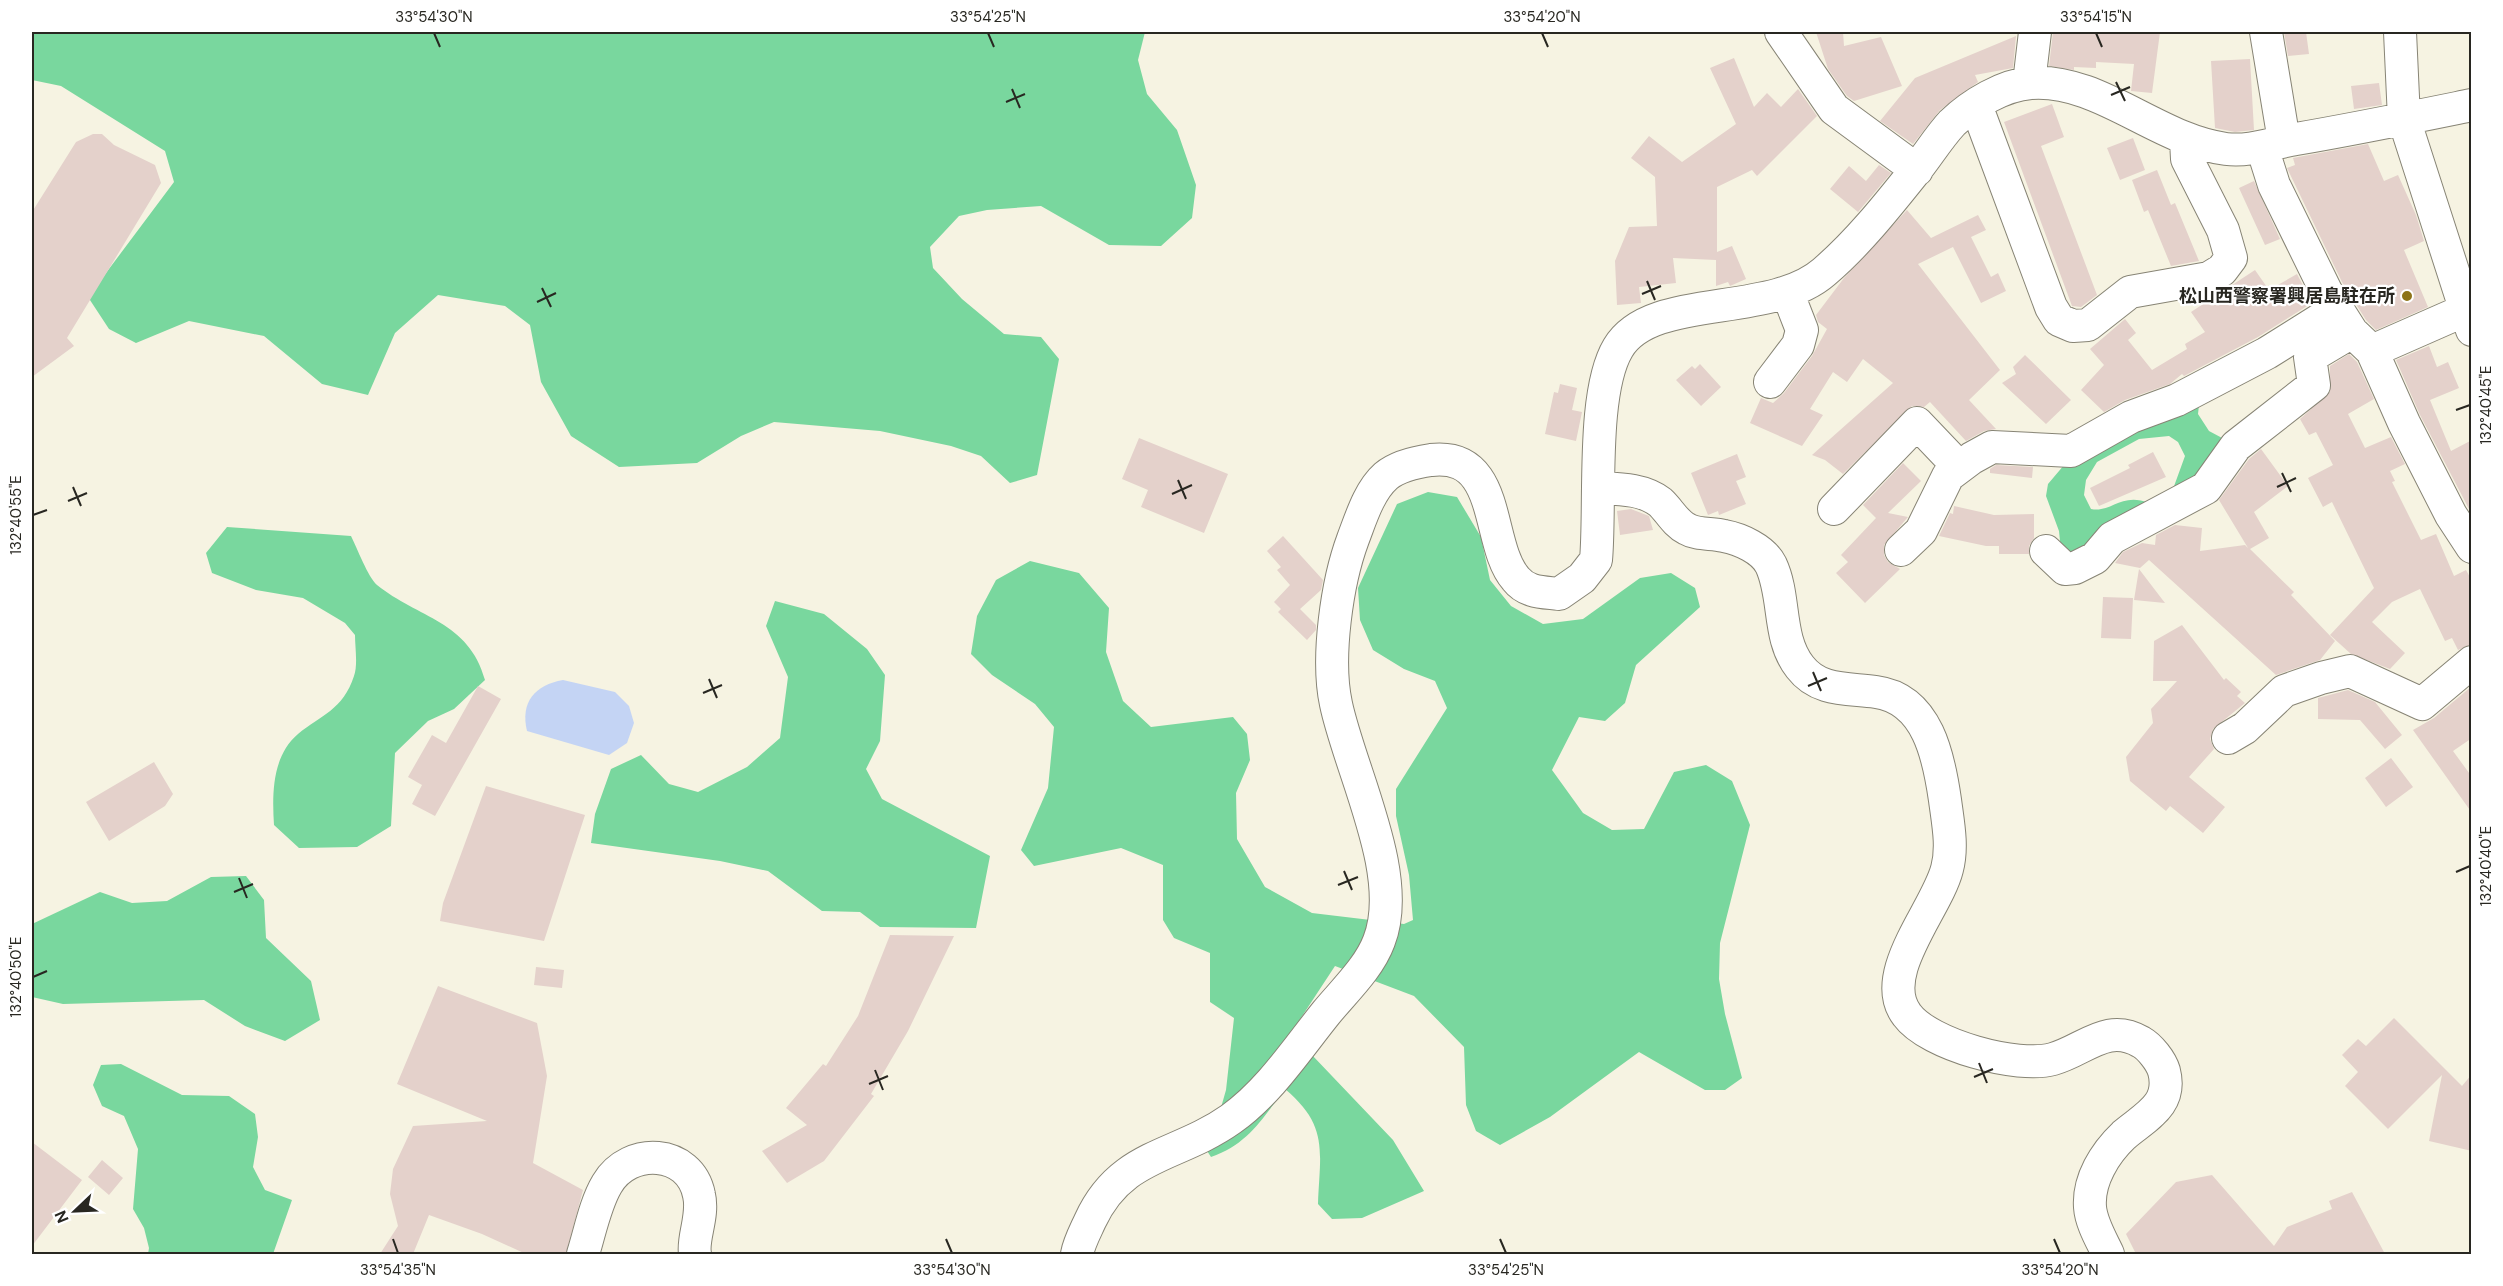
<svg xmlns="http://www.w3.org/2000/svg" width="2503" height="1286" viewBox="0 0 2503 1286" font-family="'DM Sans','Noto Sans JP',sans-serif">
<style>
.forest{fill:#79d79e;fill-rule:evenodd}
.water{fill:#c4d4f4}
.building{fill:#e4d1cb}
.lines{fill:none;stroke-linecap:round;stroke-linejoin:round}
.minor-casing{stroke:#878475;stroke-width:34}
.minor{stroke:#fff;stroke-width:32}
.ticks{fill:none;stroke:#282721;stroke-width:2}
.poi-dot{fill:#8d7317;stroke:#fff;stroke-width:2}
.labels{text-anchor:middle;stroke-width:4.5;stroke-linejoin:round;paint-order:stroke}
.poi-label{font-size:18px;font-weight:bold;fill:#282721;stroke:#fff;text-anchor:end}
.neatline{fill:none;stroke:#282721;stroke-width:2}
.ticks-label{font-size:15px;text-anchor:middle;fill:#282721}
</style>
<rect width="100%" height="100%" fill="#f6f3e2"/>
<path class="forest" d="M32 32H1145L1138 60 1147 94 1177 130 1196 185 1192 218 1161 246 1109 245 1041 206 987 210 959 216 930 247 933 268 962 299 1004 334 1041 337 1059 359 1037 475 1010 483 981 456 951 446 880 431 774 422 741 436 697 463 619 467 571 436 541 382 530 325 505 306 438 295 395 333 368 395 322 384 264 336 189 321 136 343 109 329 88 297 174 182 165 151 61 86 32 80Z
M2199 405 2198 414 2209 431 2224 439 2205 483 2082 559 2061 551 2059 531 2046 496 2048 484 2070 458ZM2169 436 2178 442 2185 456 2173 489 2149 503C2121 492 2112 513 2091 509L2084 495 2086 480 2097 462 2139 439Z
M1428 492 1457 497 1481 537 1490 580 1511 606 1543 624 1583 619 1640 578 1671 573 1695 588 1700 607 1636 665 1625 703 1605 721 1579 717 1552 770 1583 813 1612 830 1644 829 1674 772 1706 765 1732 781 1750 825 1720 943 1719 979 1725 1014 1742 1078 1725 1090H1705L1639 1052 1550 1117 1500 1145 1476 1131 1466 1105 1464 1047 1414 996 1335 966 1291 1033 1393 1140 1424 1191 1362 1218 1332 1219 1318 1204C1320 1151 1329 1126 1285 1089 1262 1119 1248 1144 1211 1157L1194 1131 1220 1111 1226 1090 1234 1018 1210 1002V953L1174 938 1163 920V865L1121 848 1034 866 1021 850 1048 788 1054 727 1035 704 992 675 971 654 977 616 996 580 1030 561 1079 573 1109 608 1106 652 1123 701 1151 727 1233 717 1247 734 1250 760 1236 793 1237 839 1265 887 1312 913 1404 924 1413 920 1409 875 1396 816V789L1447 708 1435 681 1404 669 1373 650 1360 620 1358 588 1397 504Z
M227 527 351 536C357 548 368 577 377 585 418 618 469 621 485 680L454 709 428 721 395 753 391 826 357 847 299 848 274 825C272 794 272 756 298 734 321 715 343 710 354 676 358 665 355 647 355 635L345 623 303 598 256 590 212 573 206 553Z
M775 601 824 614 867 649 885 675 880 741 866 769 882 799 990 856 976 928 880 927 860 912 822 911 768 871 720 861 591 843 595 814 611 769 641 755 669 784 698 792 747 767 780 738 788 677 766 626Z
M246 876 264 900 266 938 311 981 320 1020 285 1041 245 1026 204 1000 63 1004 32 997V924L100 892 132 903 167 901 211 877Z
M121 1064 182 1095 229 1096 255 1114 258 1137 253 1167 265 1190 292 1200 273 1254H148L149 1248 144 1228 133 1209 138 1149 124 1116 102 1106 93 1085 101 1065Z"/>
<path class="water" d="M563 680 615 692 629 706 634 723 627 743 609 755 527 731C520 702 535 685 563 680Z"/>
<path class="building" d="M1816 32H1843L1844 46 1881 37 1902 86 1854 101 1847 96 1828 69Z
M2053 32H2160L2152 93 2131 91 2134 64 2096 62V68L2074 67V70L2049 66Z
M2284 32H2306L2309 54 2288 56Z
M2016 36 2013 68 1975 75 1978 82 1940 110 1913 144 1880 121 1915 78Z
M1734 58 1754 107 1767 93 1781 107 1798 89 1817 116 1757 176 1752 170 1717 187V252L1732 246 1746 279 1730 286 1728 282 1716 286V260L1673 258 1676 283 1639 287 1641 303 1617 305 1615 261 1629 227 1657 226 1655 177 1631 158 1649 136 1682 162 1736 124 1710 68Z
M2250 59 2254 130 2235 132 2215 128 2211 61Z
M2379 83 2382 105 2354 109 2351 86Z
M2052 104 2064 137 2041 146 2097 295 2081 307 2072 306 2004 122Z
M93 134H102L114 145 155 165 161 183 67 338 74 346 32 377V212L76 142Z
M2133 138 2145 170 2120 180 2107 148Z
M2368 144 2384 181 2398 175 2416 215 2424 241 2404 250 2428 307 2376 330 2366 320 2342 282 2287 168 2295 165 2293 158Z
M1879 165 1891 173 1858 212 1830 189 1849 166 1866 181Z
M2157 170 2171 205 2175 203 2199 261 2171 266 2148 210 2144 212 2132 180Z
M2254 181 2280 239 2265 245 2239 188Z
M1907 210 1931 238 1978 215 1986 230 1971 237 1991 277 1998 273 2006 291 1981 303 1953 247 1918 264 2000 370 1969 400 1996 429 1984 431 1966 441 1930 402 1924 407 1912 406 1843 474 1825 460 1812 455 1893 383 1863 359 1847 382 1833 372 1810 409 1823 415 1802 446 1750 423 1761 398 1773 403 1784 393 1812 356 1827 329 1818 322 1816 315 1844 278Z
M2255 270 2269 290 2297 274 2312 303 2258 337 2184 376 2182 374 2170 384 2125 400 2104 412 2081 390 2104 365 2090 349 2125 319 2136 333 2128 340 2152 370 2187 349 2185 344 2205 332 2191 312Z
M2429 346 2437 367 2448 362 2459 388 2430 400 2451 451 2472 440V507L2469 509 2420 415 2396 360Z
M2349 354 2357 362 2374 399 2348 414 2365 448 2391 437 2405 464 2390 471 2395 481 2392 482 2421 540 2436 534 2454 576 2466 570 2472 581V644L2458 650 2452 638 2445 641 2420 589 2392 602 2372 622 2405 653 2390 669 2351 654 2330 635 2374 588 2332 502 2323 507 2308 478 2333 465 2316 432 2309 435 2300 419 2330 392V366Z
M2025 355 2071 400 2046 424 2002 383 2016 374 2013 367Z
M1700 364 1721 387 1701 406 1676 380 1692 366 1695 369Z
M1560 384 1577 388 1572 410 1582 412 1576 441 1545 434 1554 392 1558 393Z
M1139 438 1228 474 1204 533 1141 507 1148 490 1122 479Z
M2261 449 2288 486 2254 512 2269 538 2250 549 2294 592 2291 595 2335 641 2320 660 2276 675 2149 560 2140 568 2115 563 2123 552 2142 543 2155 545 2156 535 2175 525 2202 528 2200 551 2245 545 2248 548 2219 500 2249 459Z
M2153 452 2166 477 2099 506 2090 488 2130 468 2128 465Z
M1737 454 1746 477 1736 481 1746 504 1719 515 1718 511 1708 515 1691 473Z
M1903 463 1921 481 1888 513 1908 517 1884 545V555L1888 562 1900 569 1865 603 1836 573 1848 562 1841 555 1876 518 1863 505Z
M1996 465 2033 467 2032 478 1990 473V469Z
M1954 506 1994 515 2034 514V538L2029 546V554H1999V546H1986L1939 536 1950 513 1953 514Z
M1631 509 1649 516 1653 530 1620 535 1617 511Z
M1283 536 1323 580 1321 590 1300 609 1316 625V630L1307 640 1278 612 1281 609 1274 602 1290 585 1277 570 1281 567 1267 551Z
M2139 569 2165 603 2134 600Z
M2103 597 2133 598 2131 639 2101 638Z
M2182 625 2224 680 2226 678 2241 692 2237 696 2245 703 2213 729 2210 739 2214 749 2189 777 2225 807 2203 833 2170 806 2166 811 2130 781 2126 757 2153 723 2151 709 2177 681H2153L2154 641Z
M478 686 501 699 435 816 412 804 422 785 408 777 432 735 446 743Z
M2472 686V738L2453 751 2472 777V813L2413 730 2434 718Z
M2348 690 2375 702 2402 735 2385 749 2360 720 2318 719V698Z
M2391 758 2413 787 2386 807 2365 778Z
M154 762 173 794 165 806 109 841 86 802Z
M486 786 585 815 544 941 440 921 443 903Z
M890 935 954 936 908 1031 871 1094 874 1096 824 1161 787 1183 762 1151 807 1125 786 1108 823 1064 826 1066 858 1016Z
M536 967 564 970 562 988 534 985Z
M438 986 537 1023 547 1076 533 1163 583 1190 566 1254H526L482 1234 429 1215 413 1254H380L398 1226 390 1194 393 1169 413 1126 487 1121 397 1084Z
M2394 1018 2462 1086 2472 1074V1151L2429 1141 2442 1075 2388 1129 2345 1086 2358 1072 2342 1055 2358 1039 2366 1046Z
M32 1142 82 1180 32 1246Z
M102 1160 123 1178 109 1195 88 1177Z
M2212 1175 2274 1246 2287 1227 2332 1209 2329 1201 2352 1192 2385 1254H2136L2126 1234 2176 1182Z"/>
<g class="lines">
<g class="minor-casing">
<path id="minor" d="M1781 32 1834 109 1917 170
M2266 32 2284 141
M2400 32 2404 119 2472 330
M2029 83 2035 32
M1976 105 2051 307 2059 320 2073 326 2088 325 2130 292 2209 278 2222 270 2231 258 2223 230 2187 159 2186 140
M2262 147 2274 185 2326 291 2352 332 2372 351 2404 423 2451 515 2472 547
M2372 351 2463 311
M1770 382 1798 345 1802 330 1788 294
M1599 488C1620 489 1643 489 1660 502 1669 510 1675 523 1687 529 1697 535 1712 533 1724 536 1740 539 1763 549 1771 565 1786 597 1777 638 1800 667 1819 692 1848 688 1876 692 1928 699 1939 758 1945 800 1948 823 1953 847 1947 869 1937 909 1876 975 1907 1015 1929 1045 2018 1069 2053 1059 2085 1050 2107 1022 2141 1042 2150 1047 2161 1061 2164 1071 2173 1105 2145 1117 2124 1135 2105 1153 2088 1180 2090 1207 2091 1223 2102 1241 2108 1254
M1834 509 1917 423 1958 466
M1901 550 1921 531 1948 476 1972 458 1992 447 2071 451 2131 417 2177 400 2267 353 2337 309
M2046 551 2065 569 2075 568 2095 558 2112 538 2206 488 2236 446 2314 385 2310 357 2352 332
M2228 738 2245 728 2284 691 2321 678 2350 671 2422 704 2472 662
M583 1254C590 1232 595 1204 607 1184 629 1146 690 1149 699 1195 704 1216 692 1238 695 1254
M1077 1254C1079 1243 1085 1232 1090 1221 1121 1153 1176 1158 1231 1119 1269 1092 1297 1049 1326 1013 1344 991 1369 968 1379 941 1405 875 1350 771 1336 704 1326 658 1337 582 1353 539 1361 518 1369 491 1386 476 1398 466 1417 462 1431 460 1503 452 1485 544 1516 579 1527 593 1543 592 1559 594L1582 578 1596 560C1601 506 1591 393 1618 348 1651 292 1770 319 1824 272 1858 243 1888 205 1916 170 1928 155 1939 137 1952 123 1972 104 2003 85 2031 83 2099 78 2157 140 2226 149 2250 152 2272 143 2296 139 2355 129 2413 117 2472 105"/>
</g>
<use href="#minor" class="minor"/>
</g>
<path class="ticks" d="M434 33 440 47M988 33 994 47M1542 33 1548 47M2096 33 2102 47M2116 82 2125 101M1012 89 1020 108M2111 95 2130 87M1006 102 1025 94M1647 281 1655 300M542 288 551 307M1642 294 1661 286M537 302 556 293M2456 410 2470 405M2282 473 2291 492M1178 480 1186 499M73 487 81 506M2277 487 2296 478M1172 494 1192 485M68 501 87 493M33 515 47 510M1813 672 1821 691M709 679 717 698M1808 686 1827 678M703 693 722 685M1344 871 1352 890M2456 872 2470 866M239 878 247 898M1338 885 1358 877M234 892 253 884M33 977 47 971M1979 1063 1987 1083M875 1070 883 1090M1974 1077 1993 1069M869 1084 888 1076M393 1239 398 1253M946 1239 952 1253M1500 1239 1506 1253M2054 1239 2060 1253"/>
<circle class="poi-dot" cx="2407" cy="296" r="6"/>
<g class="labels">
<g class="poi-label">
<text x="2395" y="302">松山西警察署興居島駐在所</text>
</g>
</g>
<rect width="2503" height="1286" fill="none" stroke="#ffffff" stroke-width="66"/>
<g transform="translate(75 1211) rotate(247)" stroke="#ffffff" stroke-width="4.5" paint-order="stroke">
<path d="M0-4.5L10 22L0 15L-10 22Z" fill="#282721"/>
<text y="-9" font-size="16" font-weight="bold" text-anchor="middle" fill="#282721">N</text>
</g>
<rect x="33" y="33" width="2437" height="1220" class="neatline"/>
<g class="ticks-label">
<text x="434" y="22">33°54'30"N</text>
<text x="988" y="22">33°54'25"N</text>
<text x="1542" y="22">33°54'20"N</text>
<text x="2096" y="22">33°54'15"N</text>
<text transform="translate(2486 405) rotate(-90)" y="5">132°40'45"E</text>
<text transform="translate(16 515) rotate(-90)" y="5">132°40'55"E</text>
<text transform="translate(2486 866) rotate(-90)" y="5">132°40'40"E</text>
<text transform="translate(16 977) rotate(-90)" y="5">132°40'50"E</text>
<text x="398" y="1275">33°54'35"N</text>
<text x="952" y="1275">33°54'30"N</text>
<text x="1506" y="1275">33°54'25"N</text>
<text x="2060" y="1275">33°54'20"N</text>
</g>
</svg>
